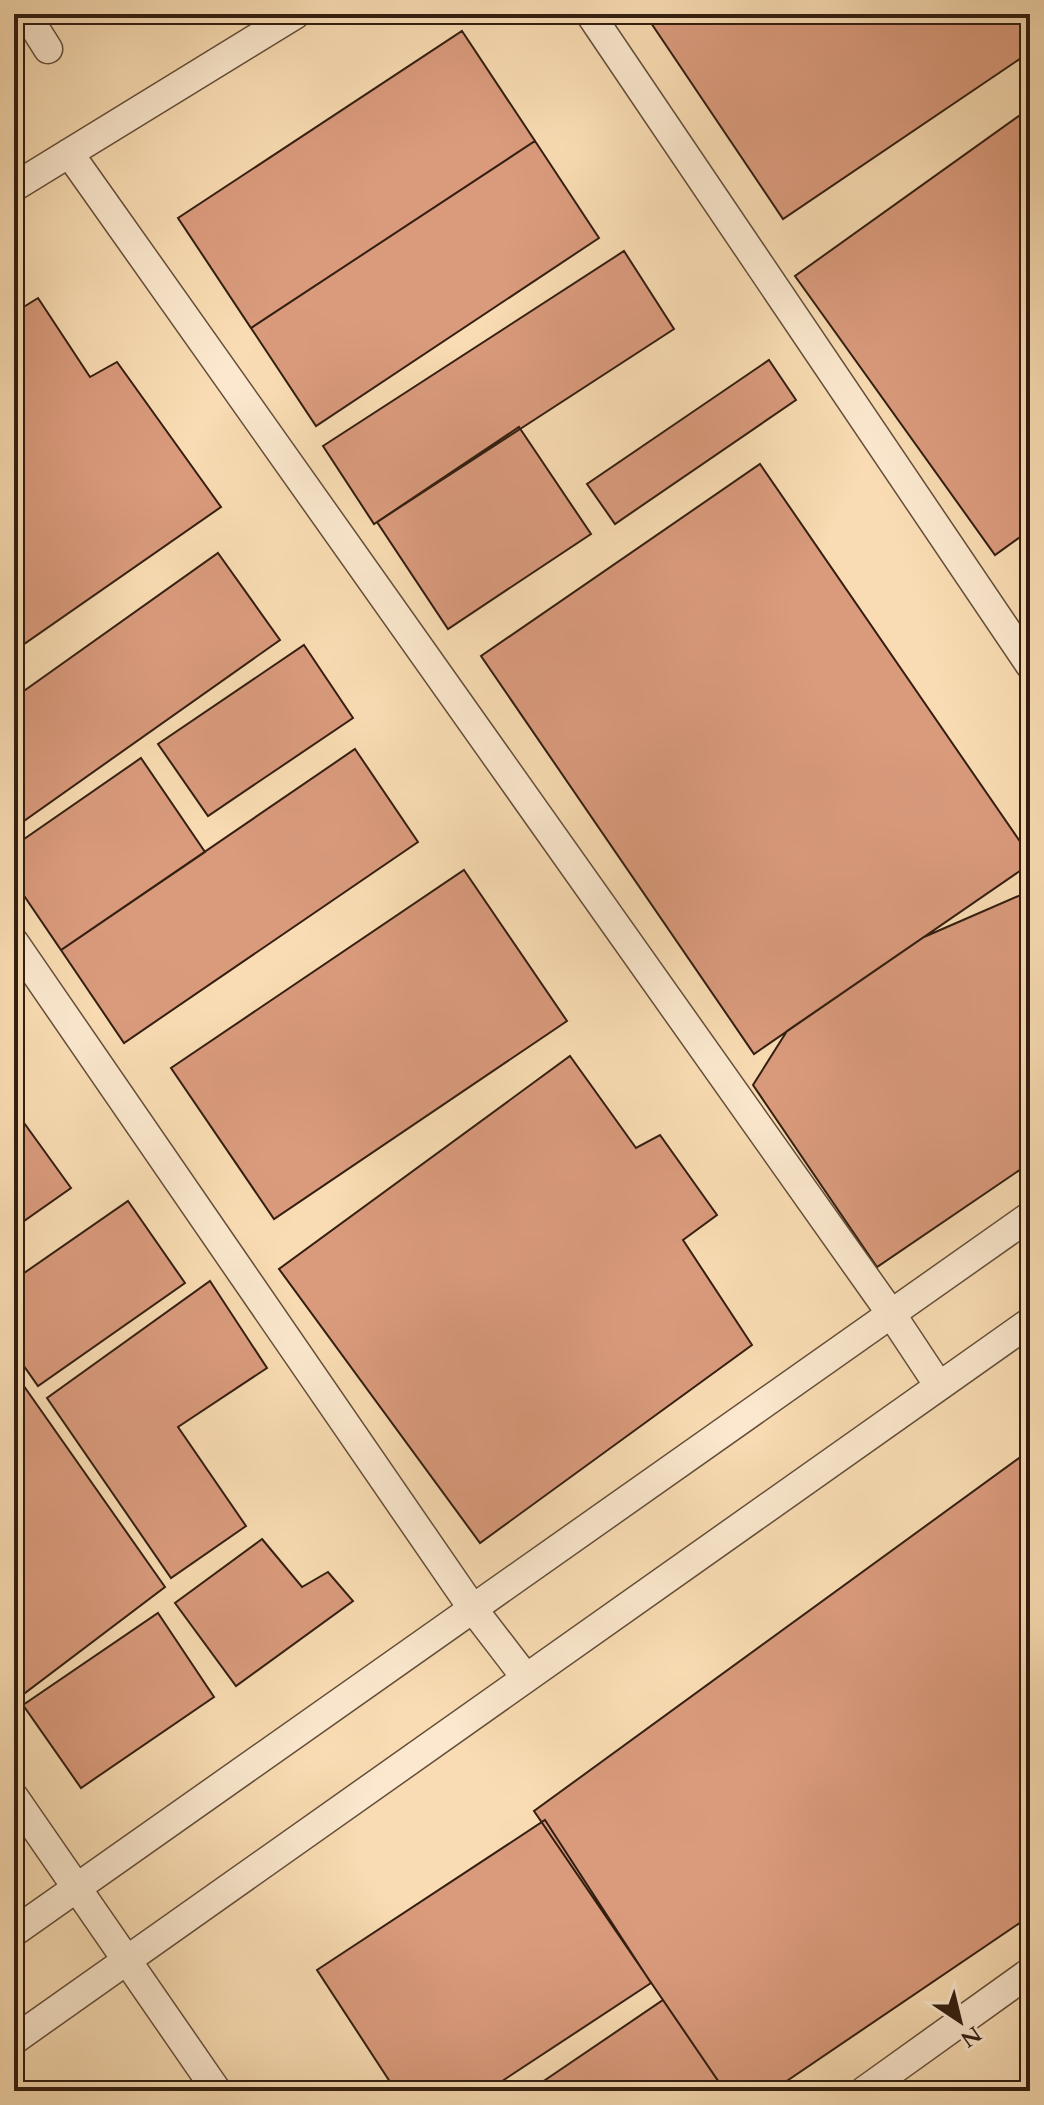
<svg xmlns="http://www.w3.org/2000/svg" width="1044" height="2105" viewBox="0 0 1044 2105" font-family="Cardo,serif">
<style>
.building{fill:#da9b7d;stroke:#331e10;stroke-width:2}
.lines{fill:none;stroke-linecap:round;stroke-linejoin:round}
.minor-casing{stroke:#644e39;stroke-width:31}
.minor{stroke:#fbe8ce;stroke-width:28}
</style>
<rect width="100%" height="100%" fill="#f9dcb3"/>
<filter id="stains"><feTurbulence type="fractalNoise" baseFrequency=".0025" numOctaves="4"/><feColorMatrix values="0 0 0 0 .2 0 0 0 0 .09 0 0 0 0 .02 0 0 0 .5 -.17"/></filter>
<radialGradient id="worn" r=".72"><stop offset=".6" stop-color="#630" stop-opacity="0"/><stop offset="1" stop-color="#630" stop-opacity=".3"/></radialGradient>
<path class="building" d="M645 14H1030V52L783 219Z
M462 31 535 141 251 328 178 218Z
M1030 108V530L995 555 795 276Z
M535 141 599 238 316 426 251 328Z
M624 251 674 329 374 524 323 446Z
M38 298 90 377 117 362 221 507 14 651V313Z
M769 360 796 400 615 524 587 484Z
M519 427 591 534 448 629 377 522Z
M760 464 1030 856V864L754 1054 481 656Z
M218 553 280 640 14 828V698Z
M304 645 353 718 208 816 158 744Z
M355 749 418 842 124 1043 61 950Z
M141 758 205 852 61 950 14 881V846Z
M464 870 567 1021 274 1219 171 1068Z
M1030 891V1163L877 1267 753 1085 787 1031 924 937Z
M570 1056 636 1148 660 1135 717 1215 683 1240 752 1345 480 1543 279 1269Z
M14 1109 71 1188 14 1228Z
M128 1201 185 1283 38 1386 14 1352V1280Z
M210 1281 267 1368 178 1427 246 1526 171 1578 47 1398Z
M14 1372 165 1587 21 1696 14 1687Z
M1030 1450V1916L772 2091H725L534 1811Z
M262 1539 302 1587 328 1572 353 1601 236 1686 175 1603Z
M158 1613 214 1697 81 1788 23 1705Z
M545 1820 651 1983 487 2091H396L317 1970Z
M663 2000 725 2091H529Z"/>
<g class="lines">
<g class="minor-casing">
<path id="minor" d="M26 14 48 49
M590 14 1030 665
M69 153 892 1315 939 1386
M14 187 296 14
M14 942 473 1609 526 1678
M14 1797 217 2091
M14 1932 1030 1216
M14 2040 1030 1322
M864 2091 1030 1972"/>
</g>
<use href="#minor" class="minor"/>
</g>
<rect width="1044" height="2105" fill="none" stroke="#f9dcb3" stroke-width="48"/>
<rect x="16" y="16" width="1012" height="2073" fill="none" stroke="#331e10" stroke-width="4"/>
<rect x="24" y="24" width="996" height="2057" fill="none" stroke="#331e10" stroke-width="2"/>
<g transform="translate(960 2021) rotate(145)" stroke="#fbe8ce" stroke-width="6" paint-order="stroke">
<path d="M0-6L14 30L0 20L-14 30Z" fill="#331e10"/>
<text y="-12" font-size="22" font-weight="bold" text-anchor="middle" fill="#331e10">N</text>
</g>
<rect width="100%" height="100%" filter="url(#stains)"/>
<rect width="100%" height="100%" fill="url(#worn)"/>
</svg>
